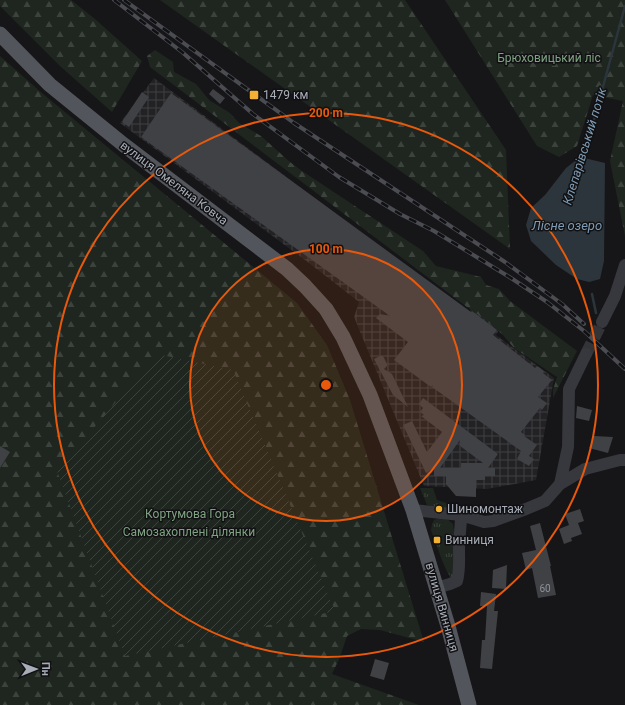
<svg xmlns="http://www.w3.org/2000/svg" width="625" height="705" viewBox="0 0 625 705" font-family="Roboto,sans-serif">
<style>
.industrial{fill:url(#industrial-grid)}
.grass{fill:url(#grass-tufts)}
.forest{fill:url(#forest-firs)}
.garden{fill:url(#garden-furrows)}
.water{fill:#2c353c}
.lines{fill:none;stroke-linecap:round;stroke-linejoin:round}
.stream{stroke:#2c353c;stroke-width:2.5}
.building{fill:#404145;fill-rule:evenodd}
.minor-tunnel{stroke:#333438;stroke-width:12;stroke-dasharray:12 6;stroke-linecap:butt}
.minor{stroke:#37383d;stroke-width:12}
.major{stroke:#53555c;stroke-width:15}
.rail-casing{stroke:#4a4c52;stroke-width:4}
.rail{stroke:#111113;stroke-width:2.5;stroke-dasharray:8;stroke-linecap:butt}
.ring{fill:none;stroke:#e8590c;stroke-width:2}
.poi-dot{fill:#f2b134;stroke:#111113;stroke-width:1.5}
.labels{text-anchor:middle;stroke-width:3;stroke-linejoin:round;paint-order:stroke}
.number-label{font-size:10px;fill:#8e929b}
.park-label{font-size:12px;fill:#7fa381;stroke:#111113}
.poi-label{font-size:12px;fill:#a8adb8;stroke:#111113;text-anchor:start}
.street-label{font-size:12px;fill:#a8adb8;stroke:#111113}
.water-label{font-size:13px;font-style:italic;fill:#7f9bb3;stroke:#111113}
.centre{fill:#e8590c;stroke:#111113;stroke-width:2}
.ring-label{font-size:12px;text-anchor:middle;font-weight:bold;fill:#e8590c;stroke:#111113;stroke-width:3;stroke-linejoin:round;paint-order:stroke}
</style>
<defs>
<pattern id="industrial-grid" width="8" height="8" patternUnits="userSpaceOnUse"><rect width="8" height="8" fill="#222225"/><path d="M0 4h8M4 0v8" fill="none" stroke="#3f3f43"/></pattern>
<pattern id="grass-tufts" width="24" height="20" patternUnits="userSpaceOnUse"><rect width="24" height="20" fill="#1e261f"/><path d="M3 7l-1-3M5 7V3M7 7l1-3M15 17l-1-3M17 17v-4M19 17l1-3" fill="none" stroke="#3c433d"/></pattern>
<pattern id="forest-firs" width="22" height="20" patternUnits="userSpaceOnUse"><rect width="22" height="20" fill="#1e261f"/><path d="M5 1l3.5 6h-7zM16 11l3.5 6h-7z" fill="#3c433d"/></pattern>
<pattern id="garden-furrows" width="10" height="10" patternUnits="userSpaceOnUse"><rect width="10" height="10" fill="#1e261f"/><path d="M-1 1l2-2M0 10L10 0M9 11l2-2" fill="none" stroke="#3c433d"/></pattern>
</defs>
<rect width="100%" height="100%" fill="#161618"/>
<path class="industrial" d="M154 78 468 313 472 308 499 330 496 335 554 378 536 480 487 489 424 486 354 317 359 302 309 263 120 123Z"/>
<path class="grass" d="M420 488H433L437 500C442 502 451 504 455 507L453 509H445L427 505Z
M439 518 447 519 453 524 456 546 452 579C444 570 436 542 431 530L432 524 434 520Z"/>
<path class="forest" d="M0 0H71L95 19 142 61 112 112 60 66 0 6Z
M160 0H405L506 150 510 249Z
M445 0H625V236L610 161 623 101 593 95 577 146 559 157 537 146Z
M155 50 173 62 174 72 196 84 209 100 230 113 239 123 261 136 290 162 302 171 423 251 436 266 481 277 486 285 499 289 510 301 577 351 553 398V390L557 377 514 348 503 335 483 318 467 307 150 67 147 56Z
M0 56 43 94 297 303 327 345 350 400 424 642 380 630 361 629 347 636 340 657 332 674 419 705H0Z"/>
<path class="garden" d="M157 354 233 370 335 611 125 656 57 471Z"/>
<path class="water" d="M580 157 605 163 604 261 600 279 589 282 577 279 556 265 531 241 526 225 531 208 545 195 566 168Z"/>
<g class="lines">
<path class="stream" d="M583 160 625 6
M592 294 596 313"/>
</g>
<path class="building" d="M213 89 225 98 220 104 209 94Z
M142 92 149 97 129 127 122 122Z
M171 93 471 312 472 311 497 330 493 335 535 368 537 366 544 371 543 373 552 380 538 397 547 403 542 410 540 408 521 432 525 435 524 436 537 445 529 456 534 459 529 466 517 459 521 451 432 387 433 385 431 387 394 360 408 342 376 318 380 314 390 316 141 137Z
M380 356H383L387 364V366L384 369 392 374 408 407 393 395 374 359Z
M423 398 498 454 488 468H495V476H485V480H476V497L456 496 446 484V476H434V468L426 473 403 425 412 421 427 452 442 432 421 416 424 415 420 412 423 408 419 404ZM460 440V446L483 463H461V468H440Z
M577 406 592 410 589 421 576 418Z
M594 436 613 437 608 453 589 448Z
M0 446 10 452 0 468Z
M580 509 584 521 578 523 582 534 571 538 572 541 564 544 559 529 569 525 565 514Z
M540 523 551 566H550L556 595 538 598 532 568 526 570 522 553 536 550 530 526Z
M507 565 506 589 492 588 493 570Z
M481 592 496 594 494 611H498L492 669 480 668 482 640H485L487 606H480Z
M375 659 389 663 384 680 370 676Z"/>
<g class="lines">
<path class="minor-tunnel" d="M586 354 602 322"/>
<path class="minor" d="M602 322 615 296 625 265
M560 484 568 447 569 389 586 354
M413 510 461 515 484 522 493 521 526 509 545 501 560 484 585 469 620 460H625
M436 588 450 584 457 581C460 569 459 561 459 550 459 538 461 527 461 515"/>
<path class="major" d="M0 34 50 85 124 145 287 269 305 286 326 309 343 337 370 395 413 510 448 626 469 705"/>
<g class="rail-casing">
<path id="rail" d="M114 0 182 52 253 114 339 177 400 214 434 231 511 278 547 302 584 331 625 369
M124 0 294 123 505 262 562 304 584 324"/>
</g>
<use href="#rail" class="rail"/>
</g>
<circle cx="326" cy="385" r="136" fill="#e8590c" fill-opacity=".12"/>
<g class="ring">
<circle cx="326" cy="385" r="136"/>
<circle cx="326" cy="385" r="272"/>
</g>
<g class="poi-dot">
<rect x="249" y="90" width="10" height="10" rx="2"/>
<circle cx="439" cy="509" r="4"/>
<rect x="433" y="536" width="8" height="8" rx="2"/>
</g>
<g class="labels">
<g class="number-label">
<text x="545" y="592">60</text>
</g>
<g class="park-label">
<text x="549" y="62">Брюховицький ліс</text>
<text x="190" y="518">Кортумова Гора</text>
<text x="189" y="536">Самозахоплені ділянки</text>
</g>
<g class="poi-label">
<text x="263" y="99">1479 км</text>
<text x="447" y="513">Шиномонтаж</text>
<text x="445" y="544">Винниця</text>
</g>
<g class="street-label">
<text transform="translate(174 183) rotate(37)" y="4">вулиця Омеляна Ковча</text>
<text transform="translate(442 607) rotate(74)" y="4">вулиця Винниця</text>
</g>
<g class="water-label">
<text transform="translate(584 146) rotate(-73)" y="5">Клепарівський потік</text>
<text x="567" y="230">Лісне озеро</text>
</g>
</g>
<circle cx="326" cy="385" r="6" class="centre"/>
<g class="ring-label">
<text x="326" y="117">200 m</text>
<text x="326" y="253">100 m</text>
</g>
<g transform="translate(36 669) rotate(89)" stroke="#111113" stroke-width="3" paint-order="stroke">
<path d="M0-3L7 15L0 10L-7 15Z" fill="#a8adb8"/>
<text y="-6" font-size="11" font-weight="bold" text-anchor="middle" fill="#a8adb8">Пн</text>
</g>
</svg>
